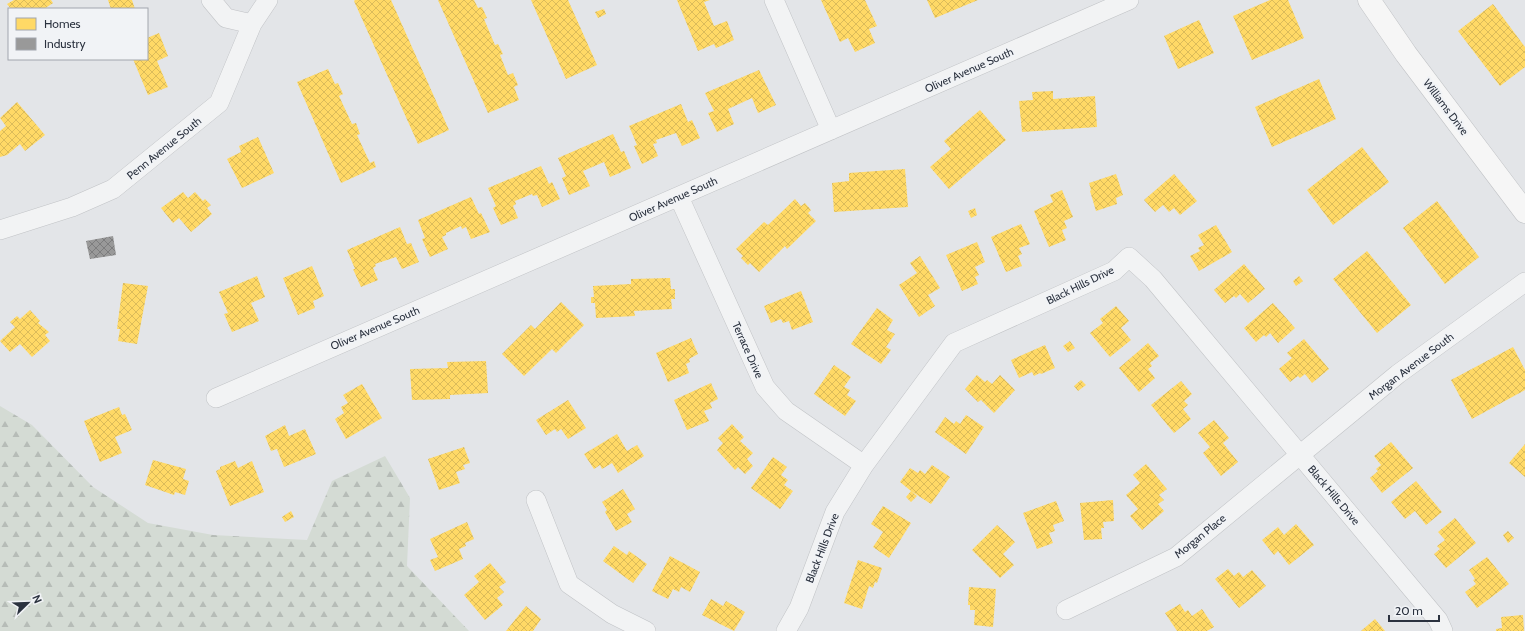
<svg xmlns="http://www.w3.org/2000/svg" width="1525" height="631" viewBox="0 0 1525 631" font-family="Cabin,sans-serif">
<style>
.forest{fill:url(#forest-firs)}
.homes{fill:url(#homes-cross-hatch)}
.industry{fill:url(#industry-cross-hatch)}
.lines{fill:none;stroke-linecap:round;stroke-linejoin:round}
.minor-casing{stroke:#c1c3c6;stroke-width:20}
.secondary-casing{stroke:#c1c3c6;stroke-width:23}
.minor{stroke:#f2f3f4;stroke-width:19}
.secondary{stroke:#f6f6f6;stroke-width:22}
.labels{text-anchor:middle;stroke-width:4;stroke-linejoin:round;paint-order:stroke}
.street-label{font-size:11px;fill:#2b323f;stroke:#f1f3f6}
</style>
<defs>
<pattern id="forest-firs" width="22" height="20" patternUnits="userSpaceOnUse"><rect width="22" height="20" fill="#d4dbd4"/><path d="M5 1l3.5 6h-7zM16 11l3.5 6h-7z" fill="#b6bcb7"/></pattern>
<pattern id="homes-cross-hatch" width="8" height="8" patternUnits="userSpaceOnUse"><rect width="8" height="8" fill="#ffd966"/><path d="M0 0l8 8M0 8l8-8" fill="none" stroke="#dbbb5a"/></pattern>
<pattern id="industry-cross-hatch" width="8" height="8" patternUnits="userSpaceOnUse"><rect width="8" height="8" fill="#999"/><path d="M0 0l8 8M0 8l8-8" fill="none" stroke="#7d7d7e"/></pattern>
</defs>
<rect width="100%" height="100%" fill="#e3e5e8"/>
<path class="forest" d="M0 406 32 425 93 487 148 523 213 535 307 540 332 481 385 456 410 498 407 566 469 631H0Z"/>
<path class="homes" d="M14 0H51L53 3 44 9H11L7 4Z
M108 0H132L135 9H111Z
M355 0H391L449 130 418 144 354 1Z
M438 0H474L478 8 482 7 487 18 484 19 495 45 498 44 503 54 500 55 508 75 513 73 518 85 514 87 519 100 488 113Z
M531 0H568L597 65 566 79Z
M677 0H710L704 2 714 26 727 21 734 40 716 48 714 44 698 51Z
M821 0H865L877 26 869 29 875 43 855 52 848 38 840 42Z
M927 0H978L935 18Z
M1270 0H1288L1304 38 1252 60 1233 16Z
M1493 4 1525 47V67L1500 86 1458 31Z
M604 9 606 14 598 18 595 12Z
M1199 20 1214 53 1178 69 1164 36Z
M159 33 168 56 157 61 168 87 148 95 133 59H147V38Z
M328 69 335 84 338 83 343 94 339 96 352 124 356 123 360 134 357 135 370 163 374 161 376 167 341 183 297 82Z
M759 70 776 105 758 113 752 98 728 109 734 124 717 132 708 113 714 111 705 93Z
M1319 79 1336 119 1272 147 1255 107Z
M1053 91V99L1095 96 1097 127 1022 132 1019 101 1033 100 1032 92Z
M17 102 45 135 25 151 20 144 7 155 0 157V131L6 126 0 118Z
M681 104 688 122 692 120 700 138 682 146 676 133 656 140 657 143 653 144 658 156 642 164 634 146 637 145 629 126Z
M980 110 1006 140 949 189 930 167 951 149 944 141Z
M613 134 621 152 624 151 631 168 610 177 604 162 583 171 590 186 569 195 562 178 566 176 558 158Z
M258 137 274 173 242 188 227 159 241 152 239 146Z
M1362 147 1389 182 1333 225 1307 190Z
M541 166 549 184 552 182 560 199 542 207 537 195 533 196 532 194 515 201 516 204 513 206 518 218 501 225 493 208 496 206 488 188Z
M905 169 908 207 834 212 832 183 849 181V173Z
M1116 174 1123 195 1116 198 1117 204 1096 211 1090 191 1091 190 1089 183Z
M1174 174 1197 201 1180 215 1174 208 1169 212 1163 205 1155 212 1144 200Z
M1062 190 1073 217 1064 221 1067 228 1062 230 1066 240 1049 247 1034 211 1053 202 1050 195Z
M183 192 188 198 195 192 203 201 205 199 211 205 207 208 212 214 191 232 179 218 173 223 161 208Z
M471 197 479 214 481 213 490 232 471 239 466 227 462 229 461 226 446 233V235L442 237 448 249 430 257 422 239 425 238 418 220Z
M795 199 801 206 805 203 811 210 808 213 816 221 787 249 785 246 759 272 750 263 748 265 741 258 743 256 736 249 764 222 768 225Z
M1437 201 1479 257 1445 284 1403 228Z
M975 208 977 215 971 218 968 211Z
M1021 224 1030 244 1019 248 1022 254 1018 256 1022 266 1006 272 991 237Z
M1216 225 1232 252 1199 271 1190 256 1200 251 1198 248 1204 245 1198 235Z
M400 227 407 244 411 243 419 262 402 269 396 257 375 264 376 266 373 268 378 280 361 287 353 269H355L347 250Z
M977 242 985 262 975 267 979 275 975 277 978 284 962 291 946 255Z
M1367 251 1411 305 1377 333 1333 279Z
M920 256 940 288 928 295 935 306 919 317 899 285 917 273 910 263Z
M1244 264 1265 289 1248 303 1240 294 1236 298 1234 296 1225 303 1214 290Z
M312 266 324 296 313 301 315 308 298 315 283 278Z
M257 276 265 297 251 303 259 321 232 332 224 314 228 313 219 292Z
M1299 276 1303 281 1296 286 1293 281Z
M670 278 671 289H675V299H671L672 309 634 311 635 316 596 318 595 303H591V297H594L593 286 631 284V279Z
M123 283 148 286 137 344 118 341 120 329H117Z
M801 291 813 322 792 330 789 321 783 323 781 319 771 323 764 306Z
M561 302 584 325 556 353 552 349 524 376 502 354 531 325 535 329Z
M1273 303 1295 328 1278 343 1270 333 1266 337 1264 335 1256 342 1244 328Z
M1116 306 1129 321 1121 328 1131 340 1110 357 1090 333 1103 323 1100 319Z
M877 308 893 320 887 330 895 334 886 347 891 350 881 364 851 344Z
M30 310 40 321 38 323 49 332 45 335 50 341 32 357 20 344 10 352 0 341 15 327 10 322 17 316 20 319Z
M691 338 698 354 689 359 690 362 686 364 689 373 668 382 656 353Z
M1304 339 1329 369 1312 383 1305 374 1300 378 1298 376 1290 382 1279 369 1292 358 1287 353Z
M1070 341 1075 348 1068 352 1063 346Z
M1148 343 1159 356 1150 363 1152 366 1148 369 1155 378 1139 392 1119 368Z
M1045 345 1055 368 1041 374 1040 373 1034 376 1032 372 1019 378 1011 360Z
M1513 347 1525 370V390L1472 419 1451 380Z
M486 361 488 393 450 395V399L412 400 410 369 448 368 447 362Z
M834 365 851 377 844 387 850 390 847 395 856 401 845 416 814 394Z
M977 375 985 382 987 380 992 384 1000 375 1015 390 994 413 981 400 978 402 965 389Z
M1081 380 1086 385 1078 391 1074 386Z
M1181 381 1192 394 1184 401 1188 405 1183 409 1191 419 1174 433 1151 405Z
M711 383 718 399 710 403 712 408 704 411 709 421 687 430 674 400Z
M362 384 382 418 346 439 335 419 344 413 341 407 348 403 343 395Z
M568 400 586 428 568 439 561 429 557 432 555 429 546 435 536 420Z
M119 407 122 415 125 414 132 430 115 437 122 453 100 462 84 421Z
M966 415 984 427 966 454 935 432 945 417 954 424 956 421 960 424Z
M1214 420 1229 438 1223 443 1238 462 1221 476 1203 453 1210 447 1198 433Z
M732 424 744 437 740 441 753 453 747 459 753 466 745 474 738 467 735 470 717 450 723 443 718 438Z
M285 425 289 436 305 429 316 454 284 467 277 449 271 451 265 436Z
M617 434 627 451 637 445 644 456 618 473 612 463 602 469 600 465 594 469 584 454Z
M1391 442 1413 468 1382 493 1370 478 1378 471 1376 469 1381 465 1374 456Z
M1525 444V477L1509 463Z
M464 447 470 463 463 465 465 469 456 472 460 483 439 490 428 459Z
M773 457 787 467 781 475 788 480 784 485 793 491 780 509 751 488Z
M153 460 186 469 183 479 189 481 185 495 175 492 174 495 145 485Z
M235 461 238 468 252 461 264 492 230 506 216 471 220 469V467Z
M1146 464 1167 489 1159 495 1164 500 1158 504 1164 511 1142 530 1130 516 1138 509 1126 495 1140 483 1133 475Z
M932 465 950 477 931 504 911 491 917 496 911 502 906 497 911 491 900 482 910 468 918 473 920 470 925 474Z
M1416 481 1442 512 1426 525 1415 511 1405 519 1391 502Z
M623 489 635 509 627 514 632 522 616 531 605 512 607 510 602 502Z
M1113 500 1114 521 1103 522 1104 528H1101L1102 539 1084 540 1080 503Z
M1056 501 1064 521 1053 525 1055 531 1049 533 1053 543 1037 549 1023 513Z
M883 506 911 523 889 558 873 547 883 532 871 524Z
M291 511 294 517 285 522 282 517Z
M1455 518 1476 543 1446 568 1434 554 1440 549 1437 546 1445 540 1438 532Z
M467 522 474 539 465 543 466 546 459 549 463 559 435 571 430 560 438 557 430 539Z
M1296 524 1314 545 1289 565 1278 551 1274 555 1262 540 1278 527 1284 535Z
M997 525 1015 542 1003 554 1014 565 1000 578 972 550Z
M1508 531 1514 538 1508 543 1503 535Z
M614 546 627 555 629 551 647 564 633 583 603 561Z
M670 556 700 572 690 592 681 587 679 592 673 589 668 599 652 591Z
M1487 557 1509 584 1477 608 1465 592 1476 584 1473 580 1475 579 1469 570Z
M858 560 882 568 877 583 875 582 873 588 869 586 862 609 844 603Z
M490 563 506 582 499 587 504 592 497 598 503 605 485 620 464 595 479 582 474 576Z
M1228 569 1234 576 1239 572 1243 577 1252 570 1266 586 1239 608 1215 579Z
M969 587 996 589 993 627 974 625 975 610H970V605H968Z
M711 599 723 606 726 601 745 612 734 631 702 615Z
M1180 604 1185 612 1188 610 1192 616 1202 609 1214 627 1207 631H1177L1165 613Z
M526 606 541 619 533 631H506Z
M1523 615 1524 631H1496V629L1502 628 1501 617Z
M1375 619 1385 631H1361Z"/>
<path class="industry" d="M113 236 116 255 90 259 86 241Z"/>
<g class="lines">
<g class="minor-casing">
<path id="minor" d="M211 0 226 18 252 24
M774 0 831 130
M679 197 765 387 786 411 864 465
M0 230 72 207 113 189 219 103 252 24 268 0
M216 398 1129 0
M536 500 569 584 612 614 646 631
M1066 610 1176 557 1398 374 1525 282
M786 631 799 608 835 512 864 465 954 343 1114 271 1129 257 1153 279 1438 620 1443 631"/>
</g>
<g class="secondary-casing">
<path id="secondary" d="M1369 0 1406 54 1525 212"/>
</g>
<use href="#minor" class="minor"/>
<use href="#secondary" class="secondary"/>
</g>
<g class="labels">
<g class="street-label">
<text transform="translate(969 70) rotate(-24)" y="4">Oliver Avenue South</text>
<text transform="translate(1446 107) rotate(53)" y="4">Williams Drive</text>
<text transform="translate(164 148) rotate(-39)" y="4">Penn Avenue South</text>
<text transform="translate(673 199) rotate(-24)" y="4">Oliver Avenue South</text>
<text transform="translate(1080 285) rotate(-26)" y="4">Black Hills Drive</text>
<text transform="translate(375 328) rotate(-23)" y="4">Oliver Avenue South</text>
<text transform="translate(748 350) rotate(66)" y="4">Terrace Drive</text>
<text transform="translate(1411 366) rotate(-37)" y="4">Morgan Avenue South</text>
<text transform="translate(1334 495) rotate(50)" y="4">Black Hills Drive</text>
<text transform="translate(1200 536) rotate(-39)" y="4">Morgan Place</text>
<text transform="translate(822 548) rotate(-69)" y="4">Black Hills Drive</text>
</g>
</g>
<rect x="8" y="8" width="140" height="52" fill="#f1f3f6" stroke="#a2a6ad"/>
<rect x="16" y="18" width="20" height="12" fill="#ffd966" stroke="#a2a6ad"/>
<text x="44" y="28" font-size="12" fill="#2b323f">Homes</text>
<rect x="16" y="38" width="20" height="12" fill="#999999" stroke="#a2a6ad"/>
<text x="44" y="48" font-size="12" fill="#2b323f">Industry</text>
<g transform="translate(28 603) rotate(67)" stroke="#f1f3f6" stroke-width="3" paint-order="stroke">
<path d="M0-3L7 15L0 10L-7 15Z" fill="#2b323f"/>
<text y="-6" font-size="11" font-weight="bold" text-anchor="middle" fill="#2b323f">N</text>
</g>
<path d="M1389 615v6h50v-6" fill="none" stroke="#2b323f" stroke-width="2"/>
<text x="1395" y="615" font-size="12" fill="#2b323f" stroke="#f1f3f6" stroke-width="3" paint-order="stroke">20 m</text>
</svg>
